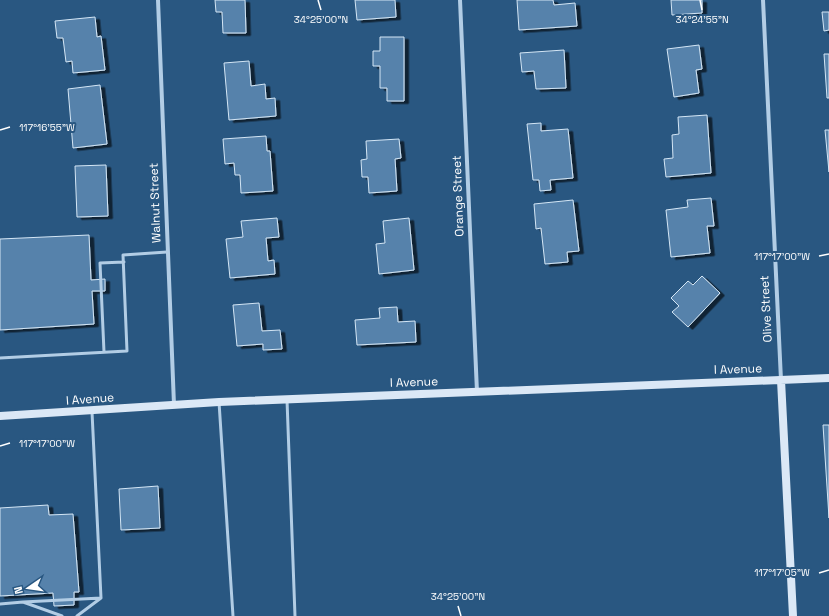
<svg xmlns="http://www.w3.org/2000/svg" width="829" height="616" viewBox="0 0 829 616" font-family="'Space Grotesk',sans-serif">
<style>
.building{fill:#5682ab;stroke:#d4e6f5;filter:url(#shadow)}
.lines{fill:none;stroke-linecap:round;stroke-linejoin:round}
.lane{stroke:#b2cde5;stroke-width:3}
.street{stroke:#b2cde5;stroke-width:4}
.secondary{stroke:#dbe8f6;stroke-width:8}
.ticks{fill:none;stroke:#fff;stroke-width:1.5}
.labels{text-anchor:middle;stroke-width:4;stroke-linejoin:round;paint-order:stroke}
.street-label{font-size:12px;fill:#fff;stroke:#295781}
.ticks-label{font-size:10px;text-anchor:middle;fill:#fff;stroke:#295781;stroke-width:4;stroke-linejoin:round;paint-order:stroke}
</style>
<defs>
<filter id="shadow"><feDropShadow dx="4.5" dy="2.5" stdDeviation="0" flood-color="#0009"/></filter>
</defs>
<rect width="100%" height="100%" fill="#295781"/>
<path class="building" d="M215 0H245L246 33H223L222 12H216Z
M355 0H395L396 17 357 20Z
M517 0H553L554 5 575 3 577 26 519 30Z
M671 0H702V13L672 15Z
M822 12H829V30L824 31Z
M95 17 97 37 101 36 105 70 73 73 72 61 66 62 63 38H57L55 21Z
M380 37H404V101H387V88H380V66H373V51H380Z
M699 45 702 69 696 70 699 93 674 97 667 49Z
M564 50 566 88 536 89 534 71 522 72 520 53Z
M824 54H829V98H827Z
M249 61 251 86 265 84 266 99 275 98 276 116 229 120 224 63Z
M100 85 107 144 73 148 68 89Z
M707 115 711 173 666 177 664 159 673 158 672 135 679 134 678 117Z
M541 123V131L568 129 573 178 550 180 551 190 540 191 539 180H533L527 124Z
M825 130H829V172Z
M266 136 267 151H270L273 191 241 193 240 175H235L234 163 225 164 223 139Z
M399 139 401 158 395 159 397 191 369 193 368 177H362L361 160 367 159 366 141Z
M106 165 108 216 77 217 75 166Z
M711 198 714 226H707L710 253 671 257 666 210 688 207 687 200Z
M573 200 579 251 567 252 568 262 545 264 541 228 536 229 534 204Z
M277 218 279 237 266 238 268 261 274 260 275 274 230 278 226 239 243 237 241 221Z
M409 218 414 270 379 274 376 244 385 243 383 221Z
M89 235 91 280 105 279V291H92L94 324 0 330V239Z
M702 276 720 293 688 327 672 312 679 306 671 298 688 281 693 285Z
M259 303 262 331 280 330 282 349 263 350V344L237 346 233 305Z
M397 307 398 322 415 321 416 342 357 345 355 320 380 318 379 308Z
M823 425H829V518Z
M158 486 160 528 121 530 119 489Z
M48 505 49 515 73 514 79 592H74V605L54 606 53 593 0 596V508Z"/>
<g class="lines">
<path class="lane" d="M104 352 100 263 124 262
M0 358 127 351 123 255 167 252
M287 400 295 616
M219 402 233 616
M92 412 101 598
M23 602 101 598
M0 604 23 602 62 616
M77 616 101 598"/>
<path class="street" d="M158 0 174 405
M460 0 477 392
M763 0 781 380"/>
<path class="secondary" d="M781 380 793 616
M0 416 219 402 829 378"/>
</g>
<path class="ticks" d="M318 0 321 10M700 0 702 10M0 130 10 127M819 256 829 254M0 446 10 443M819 573 829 570M458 606 461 616"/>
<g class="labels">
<g class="street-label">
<text transform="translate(458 196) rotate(-92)" y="4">Orange Street</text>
<text transform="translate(155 203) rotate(-92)" y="4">Walnut Street</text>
<text transform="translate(766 309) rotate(-93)" y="4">Olive Street</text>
<text transform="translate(738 369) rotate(-2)" y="4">I Avenue</text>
<text transform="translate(414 382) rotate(-2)" y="4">I Avenue</text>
<text transform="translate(90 399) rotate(-4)" y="4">I Avenue</text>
</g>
</g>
<g class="ticks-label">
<text x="321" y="23">34°25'00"N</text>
<text x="702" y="23">34°24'55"N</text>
<text x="47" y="131">117°16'55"W</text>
<text x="782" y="260">117°17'00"W</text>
<text x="47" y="447">117°17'00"W</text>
<text x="782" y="576">117°17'05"W</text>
<text x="458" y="600">34°25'00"N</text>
</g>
<g transform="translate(28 588) rotate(257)" stroke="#295781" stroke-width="3" paint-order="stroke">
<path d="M0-3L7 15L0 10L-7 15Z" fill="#ffffff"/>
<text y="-6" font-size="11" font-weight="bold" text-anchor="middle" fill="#ffffff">N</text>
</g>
</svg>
